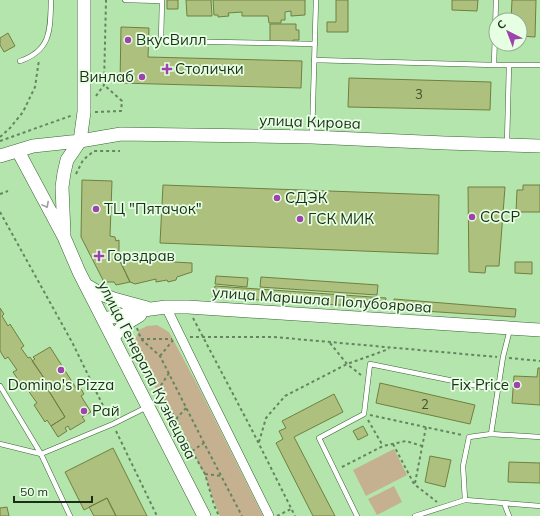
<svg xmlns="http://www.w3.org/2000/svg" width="540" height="516" viewBox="0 0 540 516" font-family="Mulish,sans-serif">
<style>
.green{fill:#c5b18f}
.building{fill:#adc07e;stroke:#6f8040}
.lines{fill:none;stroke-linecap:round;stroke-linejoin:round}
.lane-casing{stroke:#376331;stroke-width:5.5}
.street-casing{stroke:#376331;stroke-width:10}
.secondary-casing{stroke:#376331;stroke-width:14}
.path{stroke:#648560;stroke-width:2;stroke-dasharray:3 3;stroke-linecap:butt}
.lane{stroke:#fff;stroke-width:4.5}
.street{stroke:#fff;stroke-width:9}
.secondary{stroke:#fff;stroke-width:13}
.oneway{stroke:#98a198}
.poi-dot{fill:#9e43ae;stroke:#e6ffe3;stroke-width:1.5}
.labels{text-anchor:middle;stroke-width:3.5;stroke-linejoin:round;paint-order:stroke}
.number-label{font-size:13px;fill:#405232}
.poi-label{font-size:15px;fill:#1b2e19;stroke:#e6ffe3;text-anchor:start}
.street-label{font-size:15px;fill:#1b2e19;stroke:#e6ffe3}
</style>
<rect width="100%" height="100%" fill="#b4e5ad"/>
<path class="green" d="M157 325 169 332 198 386 263 516H220L215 504 206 478 178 421 159 395 143 363 135 340 139 330 147 326Z
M394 449 407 475 366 496 353 470Z
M394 486 402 502 377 515 368 499Z"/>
<path class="building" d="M167 0H178V9H167Z
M186 0H211L212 16H187Z
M213 0H305V15L291 16V11L285 12V20H281V23H269L268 16H242V12L228 13 229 16 218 17V15H214Z
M336 0H348V32H327V22H336Z
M452 0H478L477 11 452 10Z
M512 0H536L535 37 520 36V20H511Z
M270 24H296V30H299V40H293V42L270 43Z
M121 27 149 28 148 57 302 61 301 88 120 83Z
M8 33 15 46 4 52 0 45V38Z
M349 78 491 82 490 110 348 107Z
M82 180 112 181 110 236 115 237 116 241 119 240V259L130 282 116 285 114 282H104L81 237Z
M163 185 439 195 438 254 160 243Z
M523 185H540V212H516L517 190H523Z
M468 187H505L499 266H486L485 273 469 272Z
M119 259 192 263V272L177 277 176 280 168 282 167 280 156 282V279L135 284 130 282Z
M515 262H532V274L515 273Z
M216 276 248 278 247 287 215 284Z
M261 277 378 285 377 295 260 287Z
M215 286 386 298 384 308 213 297Z
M394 299 516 309 515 317 393 309Z
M0 308 4 314 2 316 8 326 10 324 24 346 21 348 28 358 30 357 44 378 42 380 65 417 51 426 47 420 45 422 34 405 37 403 27 389 25 390 13 372 17 370 8 357 5 359 0 351Z
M50 347 78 391 81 389 84 394 81 396 91 412 82 417 85 421 70 430 68 426 65 428 67 431 58 437 51 426 65 417 42 380 44 378 32 361 35 359 33 357Z
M538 368H540V405L512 403 514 376 537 377Z
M380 383 475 405 470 424 376 403Z
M334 394 343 412 294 437 335 516H313L276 443 283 439 279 431 286 428 282 421Z
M363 426 368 435 358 440 353 431Z
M113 448 147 516H116L107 498 84 510 65 472Z
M430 456 451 460 445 487 425 482Z
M509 462 540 463V483L508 482Z
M107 498 116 516H94L89 507Z
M7 507 9 516H0V508Z"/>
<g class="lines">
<g class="lane-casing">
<path id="lane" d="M125 0 162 1
M162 0 161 41 315 44
M496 0 494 65H509L507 143
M314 60 494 65
M20 61C52 50 50 29 51 0
M509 65H540
M312 136 316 0
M0 386 41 454
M491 434 540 437
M0 444 41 454
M465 500 463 466 469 437 491 434 503 357 510 329
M504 503 509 516
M70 516 41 454 113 424 147 407
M357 516 319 438 364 414 370 364 498 390
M415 516 465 500 540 506"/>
</g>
<g class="street-casing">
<path id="street" d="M166 307 206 389 269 516"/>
</g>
<g class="secondary-casing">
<path id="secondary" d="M18 151 64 237 79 272 204 516
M0 156 33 146 80 141 121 134 312 137 445 143 540 146
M64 234 62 187 64 173 67 160 80 141 84 112V0
M86 285 101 294 114 299 147 308
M103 319 151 309 166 307H188L540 330
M113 338C120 327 129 321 140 315"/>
</g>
<path class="path" d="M96 96 104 85 106 0
M95 112 121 111 122 101 104 85
M0 137 10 128 23 112 35 87 39 60
M0 141 73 115
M76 174 83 160 94 151H120
M0 194 8 191
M0 212 73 344 109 418
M193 318 253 432 295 516
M137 328 141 339 160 356 204 443 242 516
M190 337H274L497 357
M141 339H172
M330 343 347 364 361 375
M160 356 173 340
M509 358 540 361
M169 373 158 390 176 419 192 451 205 474 214 505 219 516
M370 415 462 435
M176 419 186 408
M368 420 383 446
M116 431 157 516
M259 442 266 418 285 396 347 364 389 349
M393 444 414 484 437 502
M192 451 204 443
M342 467 383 446 406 441 422 446
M205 474 221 476
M415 483 426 427
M277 516 291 509"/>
<use href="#lane" class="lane"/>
<use href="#street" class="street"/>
<use href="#secondary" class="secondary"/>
</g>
<defs><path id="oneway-chevron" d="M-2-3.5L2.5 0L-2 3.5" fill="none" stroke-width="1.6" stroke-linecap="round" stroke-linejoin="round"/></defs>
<use class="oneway" href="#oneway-chevron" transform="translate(46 205) rotate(62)"/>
<g class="poi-dot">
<circle cx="128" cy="40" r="4"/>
<path d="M165 63h4v4h4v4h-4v4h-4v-4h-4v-4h4z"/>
<circle cx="142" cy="77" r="4"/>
<circle cx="277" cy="198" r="4"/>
<circle cx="96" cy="209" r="4"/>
<circle cx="472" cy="217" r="4"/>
<circle cx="300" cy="219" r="4"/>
<path d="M97 250h4v4h4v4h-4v4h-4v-4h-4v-4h4z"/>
<circle cx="61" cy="370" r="4"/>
<circle cx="517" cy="385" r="4"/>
<circle cx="84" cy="411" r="4"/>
</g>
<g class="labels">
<g class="number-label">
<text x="419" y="99">3</text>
<text x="425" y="409">2</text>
</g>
<g class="poi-label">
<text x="136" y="45">ВкусВилл</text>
<text x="175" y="74">Столички</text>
<text x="134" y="82" text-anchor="end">Винлаб</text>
<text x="285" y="203">СДЭК</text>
<text x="104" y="214">ТЦ "Пятачок"</text>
<text x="480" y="222">СССР</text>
<text x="308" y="224">ГСК МИК</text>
<text x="107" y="261">Горздрав</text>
<text x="61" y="390" text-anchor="middle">Domino's Pizza</text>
<text x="509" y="390" text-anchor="end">Fix Price</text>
<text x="92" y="416">Рай</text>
</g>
<g class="street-label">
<text transform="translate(310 122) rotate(2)" y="5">улица Кирова</text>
<text transform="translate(322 300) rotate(4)" y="5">улица Маршала Полубоярова</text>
<text transform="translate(147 370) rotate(63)" y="5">улица Генерала Кузнецова</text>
</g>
</g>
<g transform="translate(508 32) rotate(318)"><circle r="19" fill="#e6ffe3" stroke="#95ab92"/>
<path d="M0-3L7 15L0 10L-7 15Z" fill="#9e43ae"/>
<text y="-6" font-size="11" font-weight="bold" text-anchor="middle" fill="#1b2e19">С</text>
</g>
<path d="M14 496v6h78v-6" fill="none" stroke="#1b2e19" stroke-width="2"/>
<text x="20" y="496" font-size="12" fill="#1b2e19" stroke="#e6ffe3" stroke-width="3" paint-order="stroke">50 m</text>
</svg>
